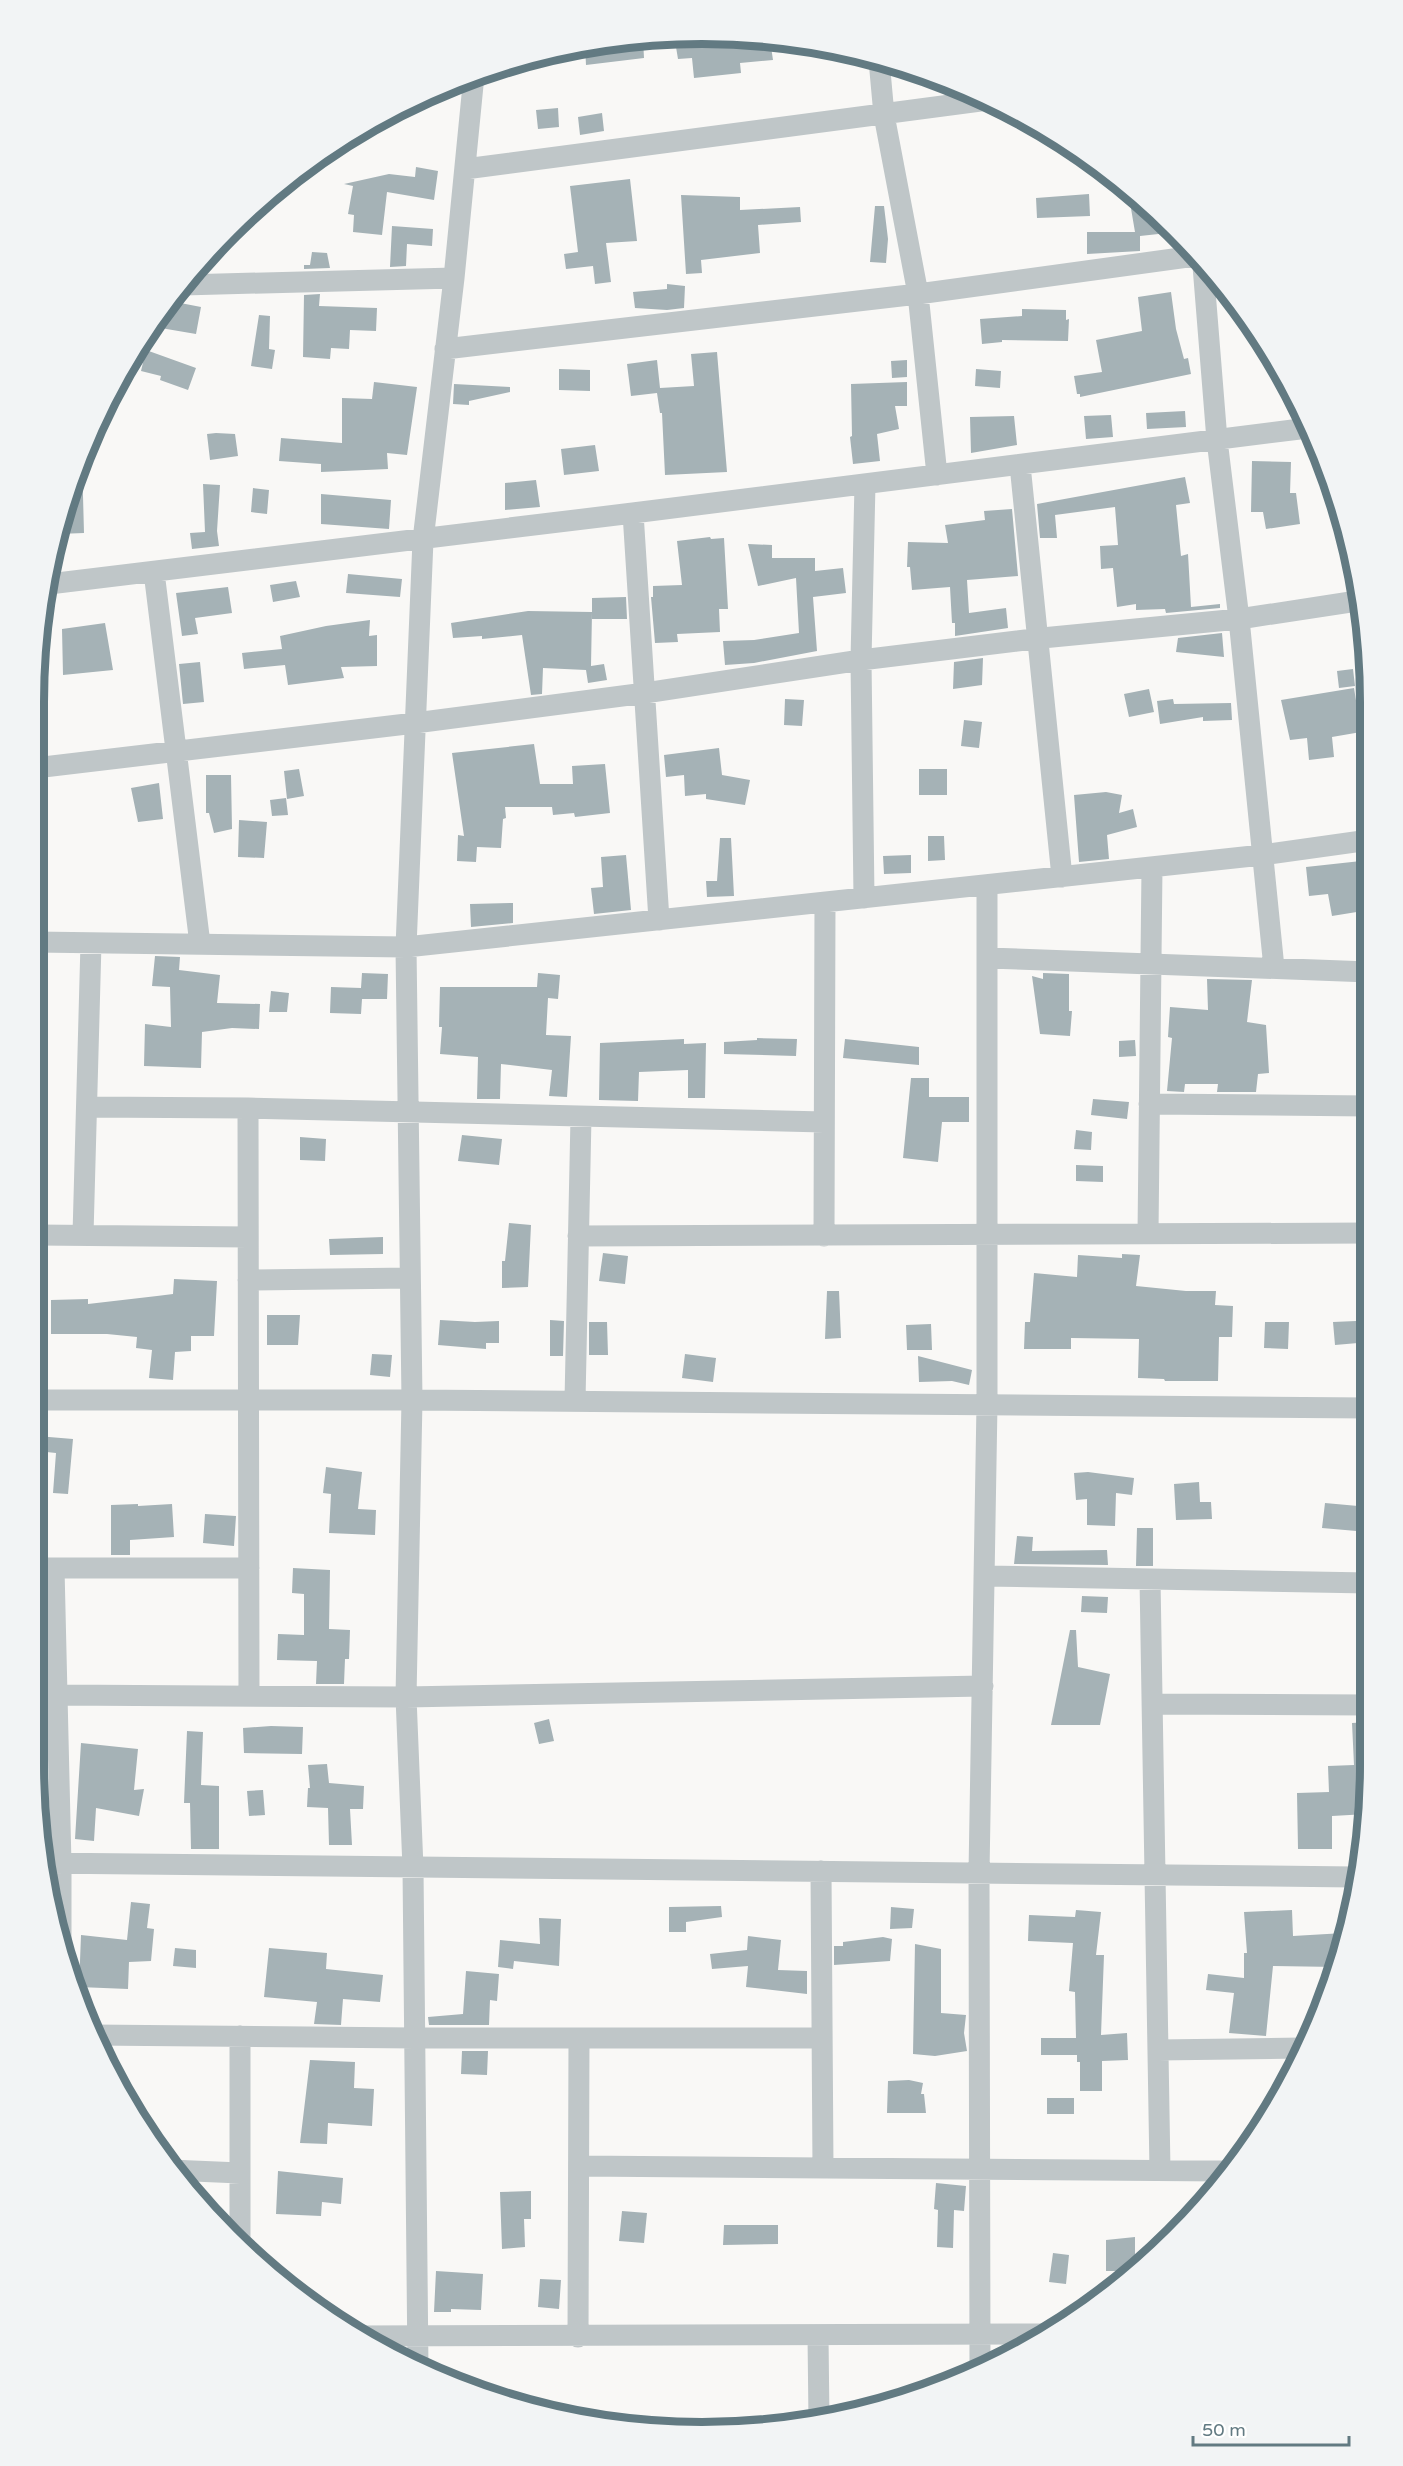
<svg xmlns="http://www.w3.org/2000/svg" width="1403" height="2466" viewBox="0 0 1403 2466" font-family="'Varela Round',sans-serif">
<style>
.building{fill:#a5b2b6}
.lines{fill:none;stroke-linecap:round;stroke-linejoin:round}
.minor{stroke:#bfc6c8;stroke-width:21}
.rim{fill:none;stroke:#627a82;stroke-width:8}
</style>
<rect width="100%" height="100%" fill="#f9f8f6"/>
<path class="building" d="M701 33 770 40 773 60 740 63 741 73 694 78 692 58 678 59 675 41 677 40 676 35Z
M643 39 644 58 586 65 585 45Z
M558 108 559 127 538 129 536 110Z
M602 113 604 131 580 135 578 117Z
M416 167 438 171 434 200 387 192 382 235 353 232 354 215 348 214 353 186 344 184 389 174 415 177Z
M630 179 637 241 606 243 611 282 595 284 593 266 566 269 564 254 578 252 570 186Z
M1128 191 1177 232 1140 236V251L1087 254V232H1135Z
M1089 194 1090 216 1037 218 1036 198Z
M681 195 740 197V210L800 207 801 222 758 225 760 253 701 260 702 273 686 274Z
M875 206H884L888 239 886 263 870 262Z
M392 226 433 229 432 246 407 244 406 266 390 267Z
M312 252 327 253 330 268 304 269V265H310Z
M667 284 685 286 684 308 667 310 635 308 633 292 667 289Z
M1171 292 1176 329 1184 359 1188 358 1191 374 1080 397V394H1077L1074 376 1102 372 1096 340 1142 331 1138 297Z
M320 294 319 306 377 308 376 331 350 330 349 349 331 348 330 359 303 357 304 295Z
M170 301 201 307 196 334 149 326Z
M1022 309 1066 310V320L1069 319 1068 341 1002 340V342L982 344 980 319 1022 316Z
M259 315 270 316 269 349 275 350 272 369 251 366Z
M146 350 196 368 188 390 160 380 161 376 141 371Z
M717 352 727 472 665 475 662 413H660L657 393 631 396 627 364 657 360 660 388 694 386 691 354Z
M907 360V377L892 378 891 361Z
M559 369 590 370V391L559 390Z
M976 369 1001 371 1000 388 975 386Z
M374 382 417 387 407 455 387 453 388 469 321 472V464L279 461 281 438 342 443V398L372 399Z
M907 382V406H895L899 429 877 434 880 461 853 464 850 437 852 436 851 384Z
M454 384 510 387V392L469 401V405L453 404Z
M1185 411 1186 427 1147 429 1146 413Z
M1111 415 1113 437 1086 439 1084 416Z
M1014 416 1017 445 971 453 970 417Z
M216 433 235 434 238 456 210 460 207 434Z
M595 445 599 471 564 475 561 449Z
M82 459 84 533 59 534 69 486Z
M1252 461 1291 462 1290 493H1296L1300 524 1266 529 1263 512H1251Z
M1185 477 1190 503 1176 505 1181 556 1188 554 1191 607 1220 604V608L1166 613 1165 609 1136 610V604L1117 607 1113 568 1101 569 1100 546 1118 545 1115 507 1055 515 1057 538H1040L1037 504Z
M536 480 540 507 505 510V483Z
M203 484 220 485 217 531 219 546 192 549 190 533 205 532Z
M253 488 269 490 267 514 251 512Z
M321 494 391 500 389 529 321 524Z
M1012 509 1018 576 967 580 969 613 1006 608 1008 628 955 636V623H952L950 587 912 590 910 567H907L908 542 948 543 945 525 985 520 984 511Z
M710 537 711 539 724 538 728 609H719L720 632 677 634 678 642 655 643 651 597H653V586L682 585 677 541Z
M748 544 772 545V558H815V571L843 568 846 593 813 597 817 651 754 663 725 665 723 641 754 640 799 633 796 578 758 586Z
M348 574 402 579 400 597 346 593Z
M296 581 300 597 273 602 270 585Z
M228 587 232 613 195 618 198 634 182 636 176 593Z
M626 597 627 619H592V598Z
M528 611 592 612 591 666 604 664 607 680 588 683 586 670 543 668 542 694 531 695 522 635 482 639V636L453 638 451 623Z
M370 620 369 636 377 635V666L341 667 344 678 288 685 285 665 244 669 242 653 282 649 280 636 326 626Z
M105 623 113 670 63 675 62 629Z
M1222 633 1224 657 1176 652 1178 638Z
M983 658 982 685 953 689 954 662Z
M200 662 204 702 183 704 179 664Z
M1353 669 1355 686 1339 688 1337 671Z
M1354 688 1361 732 1332 737 1334 757 1309 760 1307 738 1290 740 1281 700Z
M1149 689 1154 712 1129 717 1124 694Z
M785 699 804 700 802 726 784 725Z
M1173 699 1174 704 1231 703 1232 720 1203 721V717L1160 724 1157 701Z
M964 720 982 722 979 748 961 746Z
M534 744 540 784H573L572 766 605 764 610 813 575 817 574 813 553 815 552 807H505L506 818 503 819 501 848 477 847 476 862 457 861 458 835 464 836 452 753Z
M719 748 722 775 750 780 745 805 706 799V794L685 796 684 775 666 777 664 755Z
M299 769 304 796 287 799 284 771Z
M919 769H947V795H919Z
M206 775H231L232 829 214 833 209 813H206Z
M159 783 163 819 138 822 131 788Z
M1106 792 1122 795 1119 813 1133 809 1137 827 1107 835 1109 859 1079 862 1074 795Z
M286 798 288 815 272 816 270 800Z
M239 820 267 822 264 858 238 857Z
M928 836H944L945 860 928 861Z
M720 838H731L734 896 707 897 706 881H717Z
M626 855 631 910 594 914 591 888 603 887 601 857Z
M911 855V873L884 874 883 856Z
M1361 861 1369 910 1332 916 1328 894 1309 896 1306 867Z
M513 903V923L471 927 470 904Z
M155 956 180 957 179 970 220 975 217 1003 260 1004 259 1029 232 1028 202 1032 201 1068 144 1066 145 1024 171 1027 170 987 152 986Z
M362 973 388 974 387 999H362L361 1014 330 1013 331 987 361 988Z
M538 973 560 975 558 999 548 998 546 1035 571 1036 567 1097 549 1096 552 1070 501 1064 500 1099H477L478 1057 440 1054 442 1027H439L440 987H537Z
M1043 973 1069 974V1011H1072L1070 1036 1040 1034 1032 976 1043 979Z
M1207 979 1252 980 1247 1022 1266 1025 1269 1073 1258 1074 1256 1092H1217L1218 1084H1185L1184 1092 1167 1091 1172 1038 1168 1037 1170 1007 1208 1010Z
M271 991 289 993 287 1012H269Z
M757 1038 797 1039 796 1056 724 1054V1042L757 1040Z
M684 1039V1044L706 1043 705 1098H688V1070L639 1072 638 1101 599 1100 600 1043Z
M845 1039 919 1047V1065L843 1058Z
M1135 1040 1136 1056 1119 1057V1041Z
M911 1078H929V1097H969V1122H942L938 1162 903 1158Z
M1093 1099 1129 1102 1127 1119 1091 1115Z
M1076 1130 1092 1132 1091 1150 1074 1149Z
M462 1135 502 1139 499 1165 458 1161Z
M300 1137 326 1139 325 1161 300 1160Z
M1076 1165 1103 1166V1182L1076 1181Z
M509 1223 531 1225 528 1287 502 1288V1261H505Z
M383 1237V1254L330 1255 329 1239Z
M603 1253 628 1256 625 1284 599 1281Z
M1122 1254 1140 1255 1136 1286 1186 1291H1216L1215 1305 1233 1306 1232 1337H1219L1218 1381H1165L1164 1379 1138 1378 1139 1339 1071 1338V1349H1024L1025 1322H1030L1034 1273 1077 1277 1078 1255 1122 1258Z
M174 1279 217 1281 214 1336H191V1351L175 1352 173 1380 149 1378 152 1350 136 1348 137 1337 107 1334H51V1300L88 1299V1304L157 1296 173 1294Z
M827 1291H839L841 1338 825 1339Z
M267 1315H300L298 1345H267Z
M440 1320 475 1322 499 1321V1343H486V1349L438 1345Z
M550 1320 564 1321 563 1356H550Z
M1356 1321 1358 1343 1335 1345 1333 1322Z
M589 1322H607L608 1355H589Z
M1265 1322H1289L1288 1349 1264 1348Z
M931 1324 932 1350H907L906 1325Z
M372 1354 392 1355 390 1377 370 1375Z
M685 1354 716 1358 713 1382 682 1378Z
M918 1356 972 1370 969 1385 952 1381 919 1382Z
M37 1436 73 1439 68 1494 53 1493 56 1453 37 1451Z
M326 1467 362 1472 358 1509 376 1510 375 1535 329 1533 331 1494 323 1493Z
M1088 1472 1134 1478 1132 1495 1116 1493 1115 1526 1087 1525V1499L1076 1500 1074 1473Z
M1199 1482 1200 1502H1211L1212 1519 1176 1520 1174 1484Z
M1325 1503 1369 1507 1368 1532 1322 1528Z
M138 1504V1506L172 1504 174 1537 130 1540V1555H111V1505Z
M205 1514 236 1516 234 1546 203 1543Z
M1137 1528H1153V1566H1136Z
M1017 1536 1033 1537 1032 1551 1107 1550 1108 1565 1014 1564Z
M293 1568 330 1570 329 1629 350 1630 349 1659H345L344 1684H316L317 1661 277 1660 278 1634 304 1635V1594L292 1593Z
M1082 1596 1108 1597 1107 1613 1081 1612Z
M1070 1630H1076L1078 1667 1110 1674 1100 1725H1051Z
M549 1719 554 1741 539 1744 534 1723Z
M1369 1722 1367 1814 1332 1816V1849H1298L1297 1793 1329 1792 1328 1766 1354 1765 1352 1723Z
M271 1726 303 1727 302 1754 244 1753 243 1728Z
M187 1731 203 1732 201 1785 219 1786V1849H191L190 1803H184Z
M81 1743 138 1749 134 1790 144 1789 139 1816 96 1808 94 1841 75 1839Z
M327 1764 329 1783 364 1786 363 1809H350L352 1845H329L328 1808 307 1807 308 1788H310L308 1765Z
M263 1790 265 1815 249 1816 247 1791Z
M131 1902 150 1904 147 1928 154 1929 151 1961 129 1962 128 1989 79 1987 81 1935 127 1940Z
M721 1906 722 1917 686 1922V1932H669V1907Z
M891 1907 914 1909 912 1928 890 1929Z
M1076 1910 1101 1912 1096 1955H1104L1101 2035 1127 2033 1128 2060 1102 2061V2091H1080V2062H1077V2055H1041V2038H1076L1075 1992 1069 1991 1073 1943 1028 1941 1029 1915 1075 1917Z
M1292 1910 1293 1936 1344 1933 1337 1967 1273 1966 1266 2036 1229 2033 1234 1993 1206 1990 1208 1974 1244 1978V1953H1247L1244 1912Z
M539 1918 561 1919 559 1966 514 1961 513 1969 498 1967 500 1940 540 1944Z
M748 1936 781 1940 778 1970 807 1971V1994L746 1987 748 1966 712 1969 710 1954 747 1950Z
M883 1937 892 1939 890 1961 834 1965V1946H843V1942Z
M915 1944 941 1949V2013L966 2015 964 2033 967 2051 935 2056 913 2054Z
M175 1948 196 1950V1968L173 1966Z
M269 1948 327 1953 326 1969 383 1975 380 2002 343 1999 341 2025 314 2024 317 2002 264 1997Z
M466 1971 499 1974 497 2001 490 2000 489 2025H429L428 2017 463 2014Z
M462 2051H488L487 2075 461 2074Z
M310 2060 355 2062 354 2088 374 2089 372 2126 328 2123 327 2144 300 2143Z
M909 2080 923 2083 921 2094H924L926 2113H887L888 2081Z
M1047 2098H1074V2114H1047Z
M278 2171 343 2178 341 2204 322 2202 321 2216 276 2214Z
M936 2183 966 2186 964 2211 954 2210 953 2248 937 2247 938 2210 934 2209Z
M531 2191V2219H524L525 2247 502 2249 500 2192Z
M622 2211 647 2213 644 2243 619 2241Z
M724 2225H778V2244L723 2245Z
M1135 2237V2271H1106V2240Z
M1053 2253 1069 2255 1066 2284 1049 2282Z
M436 2271 483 2274 481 2310 451 2309V2312H434Z
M540 2279 561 2280 559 2309 538 2307Z"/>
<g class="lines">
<path class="minor" d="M879 60 884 115 918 294 937 475
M465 169 988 100
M1203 266 1217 440 1239 619 1274 968
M183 285 454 278
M445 349 918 294 1195 256
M1020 465 1062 877
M633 513 659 920
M154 572 200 944
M49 584 633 513 1308 428
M35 768 415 723 645 693 861 660 1042 638 1239 619 1357 601
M864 898 861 660 865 484
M35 942 406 947 1262 855 1369 840
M988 958 1369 972
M1149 1104 1369 1106
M87 1107 248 1108 824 1122
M248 1108 249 1696
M1148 1234 1152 867
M37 1235 248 1237
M83 1235 91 943
M578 1236 1369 1233
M824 1236 825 902
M248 1280 410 1278
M37 1400H412L1369 1408
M575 1401 581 1117
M38 1568H249
M54 1568 61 1864V1945
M984 1576 1369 1583
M1150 1579 1160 2171
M57 1695 406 1697 983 1686
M1152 1704 1369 1705
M41 1863 1355 1877
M821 1871 823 2168
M92 2035 415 2038H822
M1158 2050 1301 2048
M579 2166 1226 2171
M170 2170 240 2173
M240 2246V2036
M818 2335 819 2422
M358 2336 1049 2334
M578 2337 579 2038
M418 2369 413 1868 406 1697 412 1400 406 947 423 540 454 278 474 75
M980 2371 979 1873 987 1404V885"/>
</g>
<path d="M0 0H1403V2466H0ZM702 44H702A658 658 0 0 1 1360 702V1764A658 658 0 0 1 702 2422H702A658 658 0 0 1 44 1764V702A658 658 0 0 1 702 44Z" fill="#f2f4f5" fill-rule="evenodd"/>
<path class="rim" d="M702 44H702A658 658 0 0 1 1360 702V1764A658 658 0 0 1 702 2422H702A658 658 0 0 1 44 1764V702A658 658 0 0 1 702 44Z"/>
<path d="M1193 2436v9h156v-9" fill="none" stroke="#627a82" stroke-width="3"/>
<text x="1202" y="2436" font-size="18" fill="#627a82" stroke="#ffffff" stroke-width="4.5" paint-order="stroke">50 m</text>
</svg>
